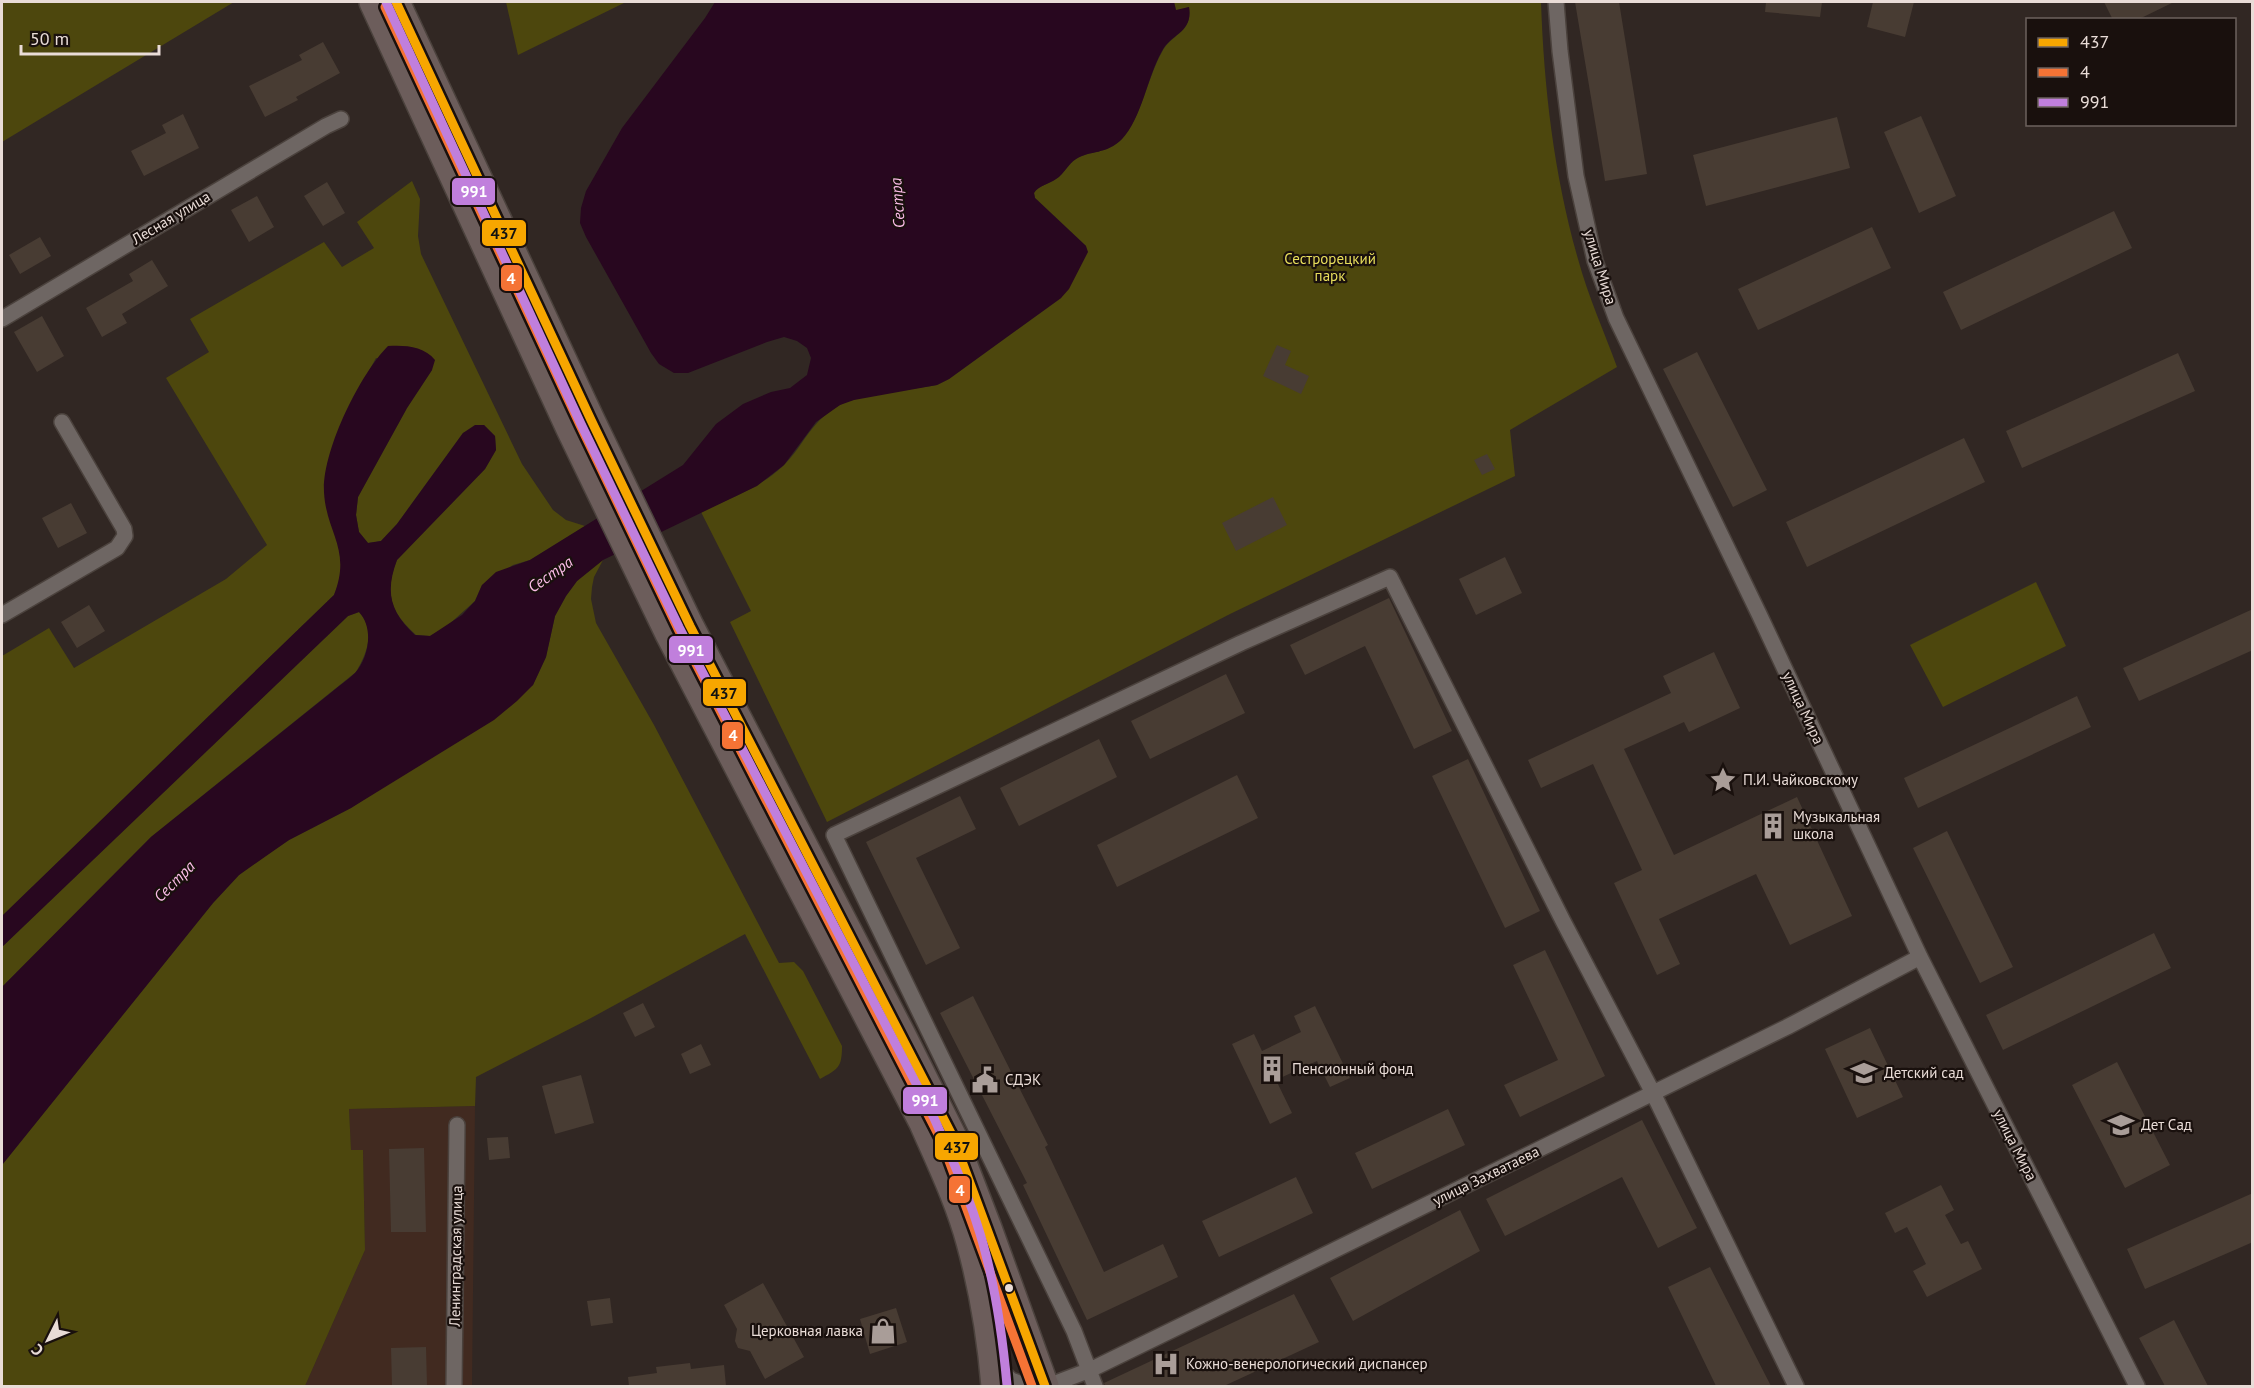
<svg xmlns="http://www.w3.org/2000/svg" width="2254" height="1388" viewBox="0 0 2254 1388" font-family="'PT Sans',sans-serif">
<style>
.built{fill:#412a20}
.green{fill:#4d470d}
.water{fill:#28071f}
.building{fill:#483c33}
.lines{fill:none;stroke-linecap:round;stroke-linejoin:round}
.street-casing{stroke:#4b423d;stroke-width:18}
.highway-casing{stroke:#4b423d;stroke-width:30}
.street{stroke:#6e6663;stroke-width:15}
.highway{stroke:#6c5d5b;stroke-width:27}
.bus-1-casing{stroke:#19100d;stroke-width:14}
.bus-2-casing{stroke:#19100d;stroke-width:14}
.bus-3-casing{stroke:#19100d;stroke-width:14}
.bus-1{stroke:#f7a600;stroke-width:9}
.bus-2{stroke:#f57335;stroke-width:9}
.bus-3{stroke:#c07fdc;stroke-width:9}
.bus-dot{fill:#e9dcd7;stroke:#19100d;stroke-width:2}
.labels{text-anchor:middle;stroke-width:4.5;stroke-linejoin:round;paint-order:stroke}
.street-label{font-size:15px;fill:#e9dcd7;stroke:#19100d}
.park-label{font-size:15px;fill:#e8de5c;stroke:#19100d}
.poi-label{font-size:15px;fill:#e9dcd7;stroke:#19100d;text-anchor:start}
.water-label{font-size:16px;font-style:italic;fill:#fcbde8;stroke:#19100d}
.line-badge{stroke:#19100d;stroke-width:2}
.badge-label{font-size:16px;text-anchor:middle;font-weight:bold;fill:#fff}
.pale-badge-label{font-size:16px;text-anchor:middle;font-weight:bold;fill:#111}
</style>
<rect width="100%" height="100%" fill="#312723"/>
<path class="built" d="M475 1106 472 1386H305L365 1250 363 1151H351L349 1109Z"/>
<path class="green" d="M2 2H234L2 142Z
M506 2H626L518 55Z
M1174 2H1541C1544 89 1554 175 1578 259 1588 296 1604 331 1617 367L1510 430 1515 476 1230 614 827 822 730 622 751 611 701 512C729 499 759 488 782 467 805 445 808 424 838 406 861 393 910 390 937 385L949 379 1061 298 1086 246 1035 198 1034 193C1038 186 1049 184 1056 179 1064 174 1068 164 1076 159 1090 150 1106 155 1122 139 1141 119 1148 76 1162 52 1172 33 1193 33 1189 7L1176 11Z
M412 181 420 199 418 236 421 254 522 464 553 510 566 520 585 526 530 560 513 565 482 585 475 601 446 627 430 636 416 635C390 612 384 592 397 560L485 469 496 450 495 436 484 425 463 433 397 524 381 541 368 543 359 532 356 515 358 497 407 408 432 370 376 358 347 411 324 491 342 559 340 580 334 595 2 916V656L49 628 74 668 226 579 267 545 166 378 209 352 190 319 324 242 342 267 374 248 357 222Z
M603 560 594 577 592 587 591 599 596 623 654 725 779 963 794 962 803 971 842 1046C842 1068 838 1069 820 1079L745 934 591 1018 476 1077 475 1106 349 1109 351 1150H363L365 1250 305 1386H2V1165L213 903 239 875 265 856 289 840 351 808 533 685 546 657 555 616 566 596 577 581Z
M2036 582 2066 646 1943 707 1910 645Z
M359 612C376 630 367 654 356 672L151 837 2 987V947L348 616Z"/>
<path class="water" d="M715 2H1174L1176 10 1189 7C1193 33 1172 33 1162 51 1147 77 1142 118 1122 139 1106 155 1090 150 1076 159 1068 164 1064 174 1056 179 1049 184 1038 186 1034 193L1035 198 1086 246 1088 252 1069 289 1061 298 949 379 937 385 854 400 840 405 816 422 784 465 757 486 603 560 577 581 566 596 555 616 546 657 533 685 517 701 494 720 351 808 289 840 239 875 213 903 2 1165V987L151 837 333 691C340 685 349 679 355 673 369 657 374 628 359 612L348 616 2 947V916L334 595C352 549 326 533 324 492 322 451 360 374 388 346 405 345 424 346 435 360L432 370 407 408 358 497 356 515 359 532 368 543 381 541 397 524 463 433 475 425H484L495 436 496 450 485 469 397 560C385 592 390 612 415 635L430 636 462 615 475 601 482 585 496 572 530 560 683 465 716 424 743 404 771 392 790 388 807 375 811 358 807 348 797 341 784 337 767 342 688 373H674L659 364 651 353 586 237 580 223 581 208 586 191 622 128 705 18Z"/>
<path class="building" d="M1575 2H1619L1647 174 1605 181Z
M1766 2H1822L1820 17 1765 12Z
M1873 2H1914L1905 37 1867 27Z
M2104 2H2174L2137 20H2113Z
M323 42 340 73 296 97 298 100 265 117 249 86 302 60 299 55Z
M183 114 199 148 144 176 131 151 166 133 162 125Z
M1921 116 1956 196 1919 213 1884 132Z
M1837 117 1850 168 1706 206 1693 155Z
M327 182 345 213 323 226 304 196Z
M257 196 274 227 249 242 231 210Z
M2114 211 2132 248 1961 330 1943 292Z
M1872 227 1891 268 1758 330 1738 289Z
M40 237 51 256 20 274 9 255Z
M152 260 168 286 122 314 127 323 102 337 86 308 133 281 129 274Z
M42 316 64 356 37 372 14 332Z
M1277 345 1291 351 1285 365 1309 376 1301 394 1263 376Z
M1697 352 1767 490 1733 507 1663 369Z
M2178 353 2195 391 2022 468 2006 431Z
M1964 438 1985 482 1807 567 1786 522Z
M1487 454 1495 469 1482 475 1474 460Z
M1273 497 1287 525 1236 551 1222 523Z
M71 503 87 533 58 548 42 518Z
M1505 557 1522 593 1476 615 1459 579Z
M1389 598 1452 731 1414 749 1365 646 1305 675 1290 645Z
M89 605 105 631 77 648 61 622Z
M2253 609V650L2139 701 2123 668Z
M1714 652 1740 708 1689 732 1684 722 1624 749 1674 855 1797 797 1852 916 1790 945 1756 874 1659 919 1680 964 1657 975 1614 883 1642 870 1593 764 1541 788 1528 760 1671 693 1663 676Z
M1226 674 1245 713 1150 759 1131 721Z
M2077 696 2091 727 1918 808 1904 778Z
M1099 739 1117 777 1019 826 1000 788Z
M1468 759 1540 911 1505 928 1432 776Z
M1237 775 1258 818 1117 887 1097 845Z
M960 796 976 829 916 858 960 948 926 965 866 842Z
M1947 831 2013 967 1980 983 1913 848Z
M2154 933 2171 968 2003 1050 1986 1015Z
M1545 950 1605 1076 1520 1117 1504 1085 1558 1060 1513 965Z
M973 996 1048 1145 1045 1147 1104 1272 1163 1244 1178 1277 1087 1320 1023 1185 1027 1183 940 1013Z
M643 1003 655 1027 635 1037 623 1013Z
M1315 1006 1350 1078 1330 1087 1317 1061 1276 1080 1292 1113 1270 1124 1232 1044 1254 1034 1262 1051 1301 1032 1294 1016Z
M1870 1028 1903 1097 1857 1118 1825 1049Z
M701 1044 711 1065 690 1074 681 1054Z
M2117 1062 2170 1165 2125 1188 2072 1085Z
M581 1075 594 1123 555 1134 542 1086Z
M1448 1109 1465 1145 1372 1189 1355 1153Z
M1642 1120 1697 1228 1658 1248 1622 1177 1505 1236 1486 1199Z
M508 1137 510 1158 489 1160 487 1138Z
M424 1148 426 1232H391L389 1149Z
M1296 1177 1313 1213 1219 1257 1202 1221Z
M1941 1185 1954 1210 1945 1215 1961 1244 1968 1241 1982 1269 1927 1297 1913 1271 1926 1264 1907 1227 1895 1233 1885 1213Z
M2253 1193V1242L2145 1289 2127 1249Z
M1460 1210 1480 1251 1353 1321 1330 1278Z
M1710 1267 1771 1386H1716L1668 1287Z
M763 1283 804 1357 765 1379 750 1351 738 1348 735 1341 737 1329 724 1305Z
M1294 1294 1319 1342 1224 1386H1105L1104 1383Z
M610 1298 613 1323 591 1326 587 1301Z
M896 1308 907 1342 870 1354 860 1319Z
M2174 1320 2208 1386H2165L2139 1338Z
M426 1347 427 1386H392L391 1348Z
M690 1363 691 1369 724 1365 726 1386H629L628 1377 657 1373 656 1367Z"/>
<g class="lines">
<g class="street-casing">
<path id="street" d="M1556 2 1560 51 1576 176 1595 261 1616 318 1759 614 1920 957 2137 1386
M2 319 326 126 341 119
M2 615 117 548 125 536 124 529 62 422
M993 1362 1011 1380 1027 1386
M454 1386 457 1125
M1048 1386 1090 1370 1213 1310 1787 1027 1920 957
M1095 1386 1074 1331 834 835 1241 643 1390 577 1563 921 1653 1093 1796 1386"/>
</g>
<g class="highway-casing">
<path id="highway" d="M373 2 570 429 668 632 923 1123C940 1162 959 1201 970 1242 983 1289 991 1338 995 1386
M396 2 591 420 690 626 902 1035 953 1137 988 1228 1045 1386"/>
</g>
<use href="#street" class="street"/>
<use href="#highway" class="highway"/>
<g class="bus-1-casing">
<path id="bus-1" d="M396 2 591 420 690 626 953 1137 1045 1386"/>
</g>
<g class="bus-2-casing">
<path id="bus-2" d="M385 7 580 425 679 631 942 1142 1032 1386"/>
</g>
<g class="bus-3-casing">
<path id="bus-3" d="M386 2 581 424 679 627 934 1118C949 1152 965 1186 976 1221 994 1274 1002 1330 1007 1385"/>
</g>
<use href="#bus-1" class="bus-1"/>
<use href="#bus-2" class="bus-2"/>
<use href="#bus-3" class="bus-3"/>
</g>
<defs>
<g id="sight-bare" transform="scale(2.07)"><path d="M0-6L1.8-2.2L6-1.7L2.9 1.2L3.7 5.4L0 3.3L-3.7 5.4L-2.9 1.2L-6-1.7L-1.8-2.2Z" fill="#a99d98" stroke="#19100d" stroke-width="2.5" paint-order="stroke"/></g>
<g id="building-bare" transform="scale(2.07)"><path d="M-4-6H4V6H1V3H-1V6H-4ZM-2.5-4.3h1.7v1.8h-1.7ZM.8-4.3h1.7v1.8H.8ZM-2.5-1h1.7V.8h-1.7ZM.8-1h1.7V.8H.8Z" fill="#a99d98" stroke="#19100d" stroke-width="2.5" paint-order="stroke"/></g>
<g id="school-bare" transform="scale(2.07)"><path d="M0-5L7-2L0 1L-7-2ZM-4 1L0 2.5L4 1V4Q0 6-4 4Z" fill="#a99d98" stroke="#19100d" stroke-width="2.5" paint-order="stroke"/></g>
<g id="civic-bare" transform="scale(2.07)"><path d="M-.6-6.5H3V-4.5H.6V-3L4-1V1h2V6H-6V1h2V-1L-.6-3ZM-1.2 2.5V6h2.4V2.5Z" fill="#a99d98" stroke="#19100d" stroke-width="2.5" paint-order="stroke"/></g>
<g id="shop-bare" transform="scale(2.07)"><path d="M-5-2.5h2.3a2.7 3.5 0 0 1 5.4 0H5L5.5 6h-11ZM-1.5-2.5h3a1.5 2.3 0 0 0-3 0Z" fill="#a99d98" stroke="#19100d" stroke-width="2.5" paint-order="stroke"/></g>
<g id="hospital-bare" transform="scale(2.07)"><path d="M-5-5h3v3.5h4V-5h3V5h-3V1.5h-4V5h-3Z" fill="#a99d98" stroke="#19100d" stroke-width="2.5" paint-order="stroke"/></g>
</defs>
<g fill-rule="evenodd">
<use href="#sight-bare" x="1723" y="780"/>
<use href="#building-bare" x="1773" y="826"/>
<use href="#building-bare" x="1272" y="1069"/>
<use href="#school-bare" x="1864" y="1073"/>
<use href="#civic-bare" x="985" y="1080"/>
<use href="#school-bare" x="2121" y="1125"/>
<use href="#shop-bare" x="883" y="1331"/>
<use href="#hospital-bare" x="1166" y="1364"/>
</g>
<circle class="bus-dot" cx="1009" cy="1288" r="5"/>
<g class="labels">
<g class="street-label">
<text transform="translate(171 218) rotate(-31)" y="5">Лесная улица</text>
<text transform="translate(1600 267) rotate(73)" y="5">улица Мира</text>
<text transform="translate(1803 708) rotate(65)" y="5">улица Мира</text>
<text transform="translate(2015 1145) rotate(63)" y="5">улица Мира</text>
<text transform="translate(1486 1176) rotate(-26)" y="5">улица Захватаева</text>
<text transform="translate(456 1256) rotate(-89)" y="5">Ленинградская улица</text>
</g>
<g class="park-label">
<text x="1330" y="264">Сестрорецкий<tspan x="1330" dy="17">парк</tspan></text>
</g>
<g class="poi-label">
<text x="1743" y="785">П.И. Чайковскому</text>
<text x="1793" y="822">Музыкальная<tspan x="1793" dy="17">школа</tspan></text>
<text x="1292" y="1074">Пенсионный фонд</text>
<text x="1884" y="1078">Детский сад</text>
<text x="1005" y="1085">СДЭК</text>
<text x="2141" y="1130">Дет Сад</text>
<text x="863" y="1336" text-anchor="end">Церковная лавка</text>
<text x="1186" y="1369">Кожно-венерологический диспансер</text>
</g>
<g class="water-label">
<text transform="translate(897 203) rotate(-94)" y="6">Сестра</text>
<text transform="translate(550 574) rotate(-35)" y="6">Сестра</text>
<text transform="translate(174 881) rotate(-45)" y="6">Сестра</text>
</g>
</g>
<g class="line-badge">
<rect x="451" y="177" width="45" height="29" rx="6" fill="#c07fdc"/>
<rect x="481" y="219" width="46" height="28" rx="6" fill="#f7a600"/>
<rect x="500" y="264" width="23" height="28" rx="6" fill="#f57335"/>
<rect x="668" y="635" width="46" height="29" rx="6" fill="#c07fdc"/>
<rect x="702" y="678" width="45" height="29" rx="6" fill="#f7a600"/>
<rect x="721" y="721" width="23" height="29" rx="6" fill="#f57335"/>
<rect x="902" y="1086" width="46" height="29" rx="6" fill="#c07fdc"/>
<rect x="934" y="1132" width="45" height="29" rx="6" fill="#f7a600"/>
<rect x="948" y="1175" width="23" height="29" rx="6" fill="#f57335"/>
</g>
<g class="badge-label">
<text x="474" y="197">991</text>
<text x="511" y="284">4</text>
<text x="691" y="656">991</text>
<text x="733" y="741">4</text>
<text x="925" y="1106">991</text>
<text x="960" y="1196">4</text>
</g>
<g class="pale-badge-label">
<text x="504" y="239">437</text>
<text x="724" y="699">437</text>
<text x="957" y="1153">437</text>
</g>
<rect width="2254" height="1388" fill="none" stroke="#e9dcd7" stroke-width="6"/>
<rect x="2026" y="18" width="210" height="108" fill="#19100d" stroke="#6c625e" stroke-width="1.5"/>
<rect x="2038" y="38" width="30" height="9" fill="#f7a600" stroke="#6c625e" stroke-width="1.5"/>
<text x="2080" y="48" font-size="18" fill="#e9dcd7">437</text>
<rect x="2038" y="68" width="30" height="9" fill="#f57335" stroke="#6c625e" stroke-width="1.5"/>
<text x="2080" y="78" font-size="18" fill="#e9dcd7">4</text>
<rect x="2038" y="98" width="30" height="9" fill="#c07fdc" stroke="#6c625e" stroke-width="1.5"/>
<text x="2080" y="108" font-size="18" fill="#e9dcd7">991</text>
<g transform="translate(48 1340) rotate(227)" stroke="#19100d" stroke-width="4.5" paint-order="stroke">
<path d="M0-4.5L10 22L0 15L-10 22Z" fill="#e9dcd7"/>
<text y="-9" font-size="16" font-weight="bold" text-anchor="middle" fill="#e9dcd7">С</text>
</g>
<path d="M21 45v9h138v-9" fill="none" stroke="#e9dcd7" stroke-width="3"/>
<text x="30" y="45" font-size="18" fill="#e9dcd7" stroke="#19100d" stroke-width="4.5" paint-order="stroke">50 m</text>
</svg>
